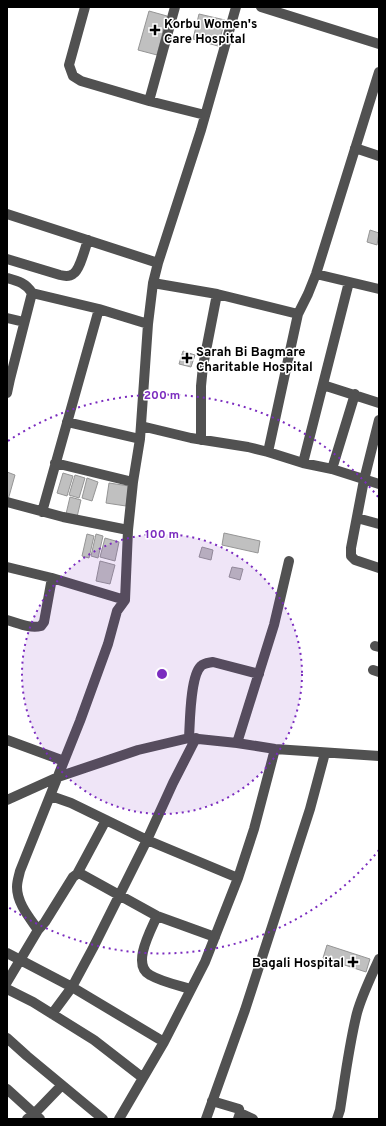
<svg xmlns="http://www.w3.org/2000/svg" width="386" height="1126" viewBox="0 0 386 1126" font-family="Overpass,sans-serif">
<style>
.building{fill:#c0c0c0;stroke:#959595}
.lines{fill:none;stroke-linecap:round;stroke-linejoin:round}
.minor{stroke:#515151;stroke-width:10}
.ring{fill:none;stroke:#7b2cbf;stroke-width:2;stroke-dasharray:2 4}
.poi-dot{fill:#000;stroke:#fff;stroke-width:1.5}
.labels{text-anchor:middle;stroke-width:3;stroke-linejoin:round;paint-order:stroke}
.poi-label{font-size:13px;font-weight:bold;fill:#000;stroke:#fff;text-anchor:start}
.centre{fill:#7b2cbf;stroke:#fff;stroke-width:2}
.ring-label{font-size:12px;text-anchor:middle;font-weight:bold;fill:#7b2cbf;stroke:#fff;stroke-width:3;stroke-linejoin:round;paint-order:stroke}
</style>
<rect width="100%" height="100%" fill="#fff"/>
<path class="building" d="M149 11 167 16 157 55 138 50Z
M199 14 225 20 218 46 193 39Z
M370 230 379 233 377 245 367 242Z
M183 351 195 355 191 367 179 364Z
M7 472 15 475 8 500 7 499Z
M63 473 73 476 67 496 57 493Z
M75 475 85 478 79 498 69 495Z
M87 478 98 482 92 501 82 498Z
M109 483 129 486 126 506 106 503Z
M70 497 81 500 77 517 66 514Z
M224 533 260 541 258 553 222 545Z
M87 534 94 536 89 558 82 556Z
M96 534 103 536 98 558 91 556Z
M105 538 119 542 115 561 100 557Z
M202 547 213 550 211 560 199 557Z
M100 561 115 565 110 584 96 581Z
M232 567 243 569 240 580 229 577Z
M327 945 370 959 366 972 323 958Z"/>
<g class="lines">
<path class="minor" d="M85 7 69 65 73 76 81 81 149 101 205 115
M261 7 379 44
M149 101 175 7
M355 148 379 156
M7 214 158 263
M7 259 60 275C64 276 69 277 73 274 80 270 85 248 88 240
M316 274 379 289
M7 278C18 281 26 283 32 293
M153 283 217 294 298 314 268 452
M298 314 308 294 316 274 379 72
M7 318 24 322
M7 378 10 379 32 293 99 309 148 324
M323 385 379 403
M7 393 10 379
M379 420 364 480 351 548V556L355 560 379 568
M67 422 140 439
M141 426 191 438 248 447 268 452 303 463 332 469 379 484
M201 440V386L203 366 217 294
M55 463 133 482
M303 463 349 282
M332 469 355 394
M7 502 63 517 128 530
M42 512 99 309
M357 518 379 524
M7 567 52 578 125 600
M7 620C18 623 30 629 41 626L44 622 52 578
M375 646 379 647
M373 670 379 672
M189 738C190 723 190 676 201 666 204 663 208 663 213 662L259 674
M7 740 64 761
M237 743 274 625 289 561
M51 796 71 803 147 840 238 878
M7 800 58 777 138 750 189 738 237 743 275 749 379 756
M77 874 106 820
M157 916C151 930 131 965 150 975 162 982 177 985 191 989
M38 930C29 917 17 903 17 887 17 881 19 876 20 871L80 721 108 644 117 611 125 600 128 530 133 482 140 439 148 324 153 283 158 263 201 130 236 7
M7 953 72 987 164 1042
M7 982 38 930 45 922 73 877 77 874H81L157 916 215 937
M7 989 33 1002 94 1040 143 1078
M52 1014 72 987 93 948 147 840 173 783 196 738
M7 1038 27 1056 103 1119
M7 1089 40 1119
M212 1101 239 1109 240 1113 238 1119
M240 1113 253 1119
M27 1119 34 1114 62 1085
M119 1119 164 1042 205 962 238 878 254 829 275 749
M206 1119 245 1010 310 809 325 753
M337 1119 340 1110C345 1078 349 1045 357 1013 362 995 371 977 379 959"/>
</g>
<circle cx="162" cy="674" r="140" fill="#7b2cbf" fill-opacity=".12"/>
<g class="ring">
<circle cx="162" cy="674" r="140"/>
<path d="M379 850A279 279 0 0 1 8 907M8 441A279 279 0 0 1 379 498"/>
</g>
<g class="poi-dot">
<path d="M153 24h4v4h4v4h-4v4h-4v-4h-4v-4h4z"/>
<path d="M185 352h4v4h4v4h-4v4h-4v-4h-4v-4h4z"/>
<path d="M351 956h4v4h4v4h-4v4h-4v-4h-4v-4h4z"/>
</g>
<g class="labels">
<g class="poi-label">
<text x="164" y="28">Korbu Women's<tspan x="164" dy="15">Care Hospital</tspan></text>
<text x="196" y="356">Sarah Bi Bagmare<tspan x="196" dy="15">Charitable Hospital</tspan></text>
<text x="344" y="967" text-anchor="end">Bagali Hospital</text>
</g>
</g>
<circle cx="162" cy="674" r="6" class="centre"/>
<g class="ring-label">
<text x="162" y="399">200 m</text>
<text x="162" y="538">100 m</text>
</g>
<rect width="386" height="1126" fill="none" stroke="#000000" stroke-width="16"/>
</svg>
